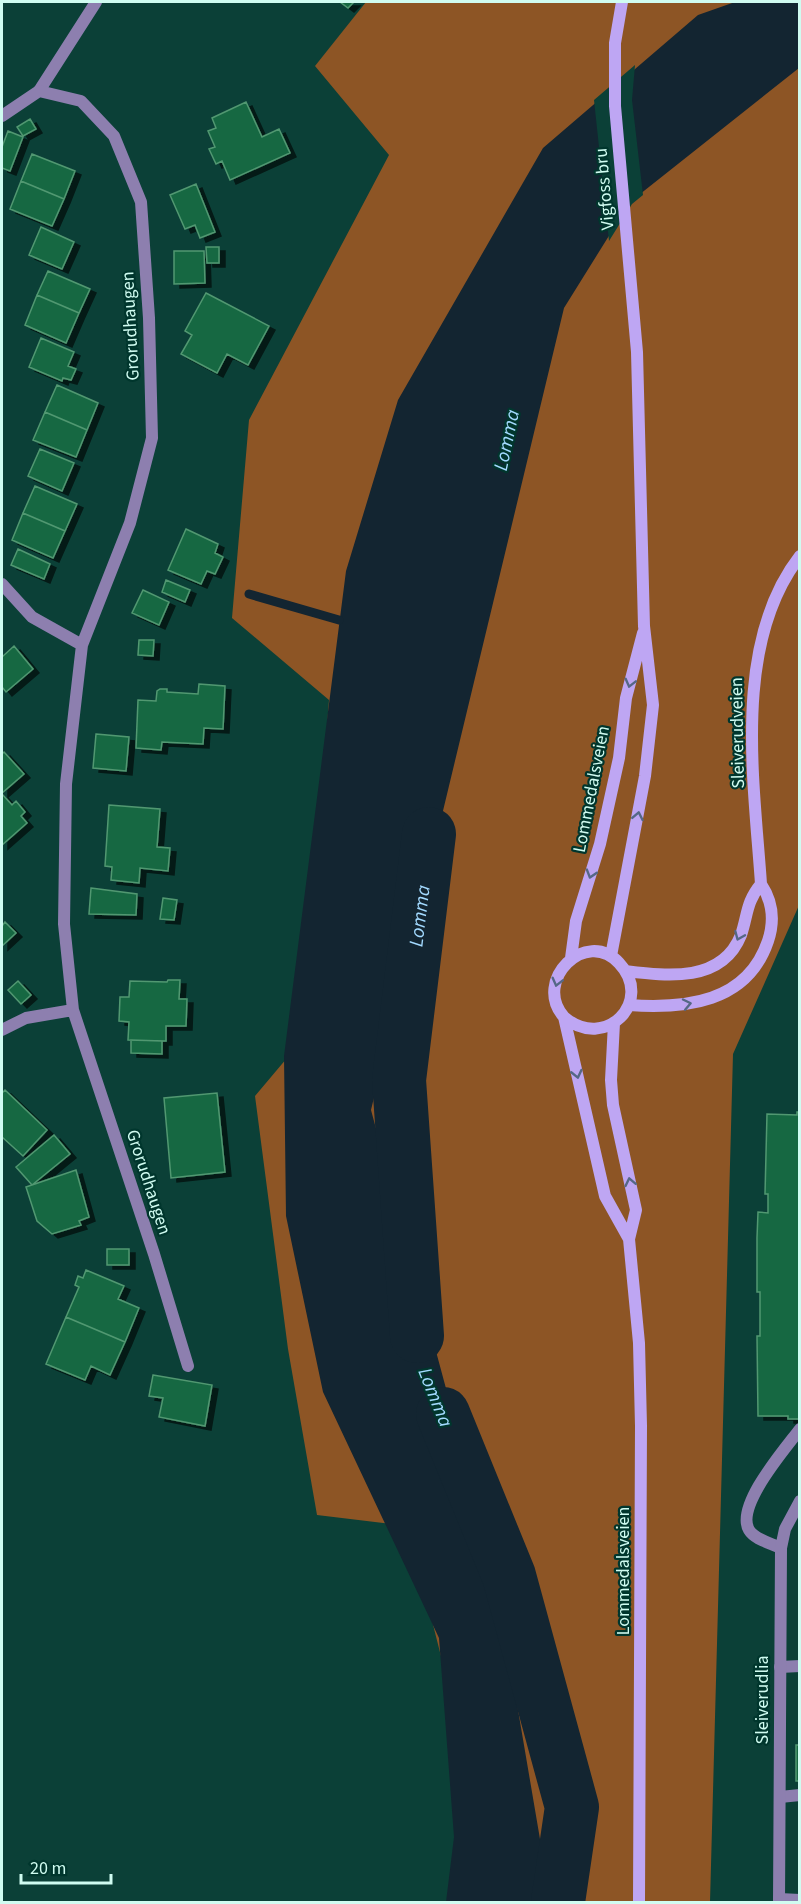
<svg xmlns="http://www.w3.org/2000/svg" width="801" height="1904" viewBox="0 0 801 1904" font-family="'Source Sans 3',sans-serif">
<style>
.forest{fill:#8d5525}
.water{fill:#132531}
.pier{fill:#0b4037}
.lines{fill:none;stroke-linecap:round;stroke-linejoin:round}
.stream{stroke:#132531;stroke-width:9}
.river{stroke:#132531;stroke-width:54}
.building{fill:#176843;stroke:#519871;stroke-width:1.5;filter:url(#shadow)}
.lane{stroke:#8d7faf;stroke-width:12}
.street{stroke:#8d7faf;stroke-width:12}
.secondary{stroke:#bea6f3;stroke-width:12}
.oneway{stroke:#556886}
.labels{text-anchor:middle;stroke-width:4.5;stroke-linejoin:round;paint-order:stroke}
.street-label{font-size:18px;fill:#d0fcf1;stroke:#00362d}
.water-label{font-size:20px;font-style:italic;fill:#a3daff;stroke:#00362d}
</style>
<defs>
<filter id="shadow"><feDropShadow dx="6" dy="4" stdDeviation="0" flood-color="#0009"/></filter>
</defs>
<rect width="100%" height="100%" fill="#0b4037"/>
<path class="forest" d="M366 2H799L800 903 733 1054 710 1902H473L445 1672 408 1526 317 1515 288 1349 255 1096 303 1039 329 700 232 618 249 420 389 155 315 66Z"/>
<path class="water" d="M735 2H799V68L630 202 564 308 371 1110 493 1563 541 1845 543 1902H446L454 1837 439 1638 323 1392 286 1216 284 1056 346 571 398 400 543 148 698 15Z"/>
<path class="pier" d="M635 65 632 100 643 195 632 204 609 241 594 100Z"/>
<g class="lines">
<path class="stream" d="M249 594 339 620"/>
<g class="river">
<path id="s1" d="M417 1336 399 1080 429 834"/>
<path d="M443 1414 509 1576 572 1807 558 1902"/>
</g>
</g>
<path class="building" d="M340 2H354L348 8Z
M246 102 262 137 279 129 290 153 230 180 222 161 216 164 209 149 215 147 208 131 216 128 212 118Z
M30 119 36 129 23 136 17 127Z
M8 131 23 137 10 171 2 168V147Z
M32 154 75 171 64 199 21 181Z
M21 181 64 199 52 226 10 209Z
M196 184 215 232 200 238 195 225 185 229 170 195Z
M41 227 74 242 62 269 29 255Z
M206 247H219V263H207Z
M174 251H204L205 283 174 284Z
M48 271 90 289 79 313 37 295Z
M206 293 269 326 248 365 227 354 217 373 181 354 192 335 185 331Z
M37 295 79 313 66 343 25 325Z
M41 338 74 352 68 366 76 369 71 380 63 378 62 381 29 367Z
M57 385 98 403 87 430 45 412Z
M45 412 87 430 76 457 33 440Z
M40 449 74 463 62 491 28 476Z
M35 486 77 504 65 531 23 513Z
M23 513 65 531 53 558 12 540Z
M186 529 218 544 215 553 223 557 215 574 207 571 201 584 168 570Z
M18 549 50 564 44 579 11 565Z
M166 580 190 590 185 602 162 592Z
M143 590 169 602 159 625 132 613Z
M139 640H154L153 656 138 655Z
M14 646 33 669 6 692 2 687V657Z
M199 684 225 686 223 729 204 728 203 744 162 742 161 750 136 748 138 700 156 701 157 691 160 689H167V692L198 694Z
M96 734 129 737 126 771 93 768Z
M4 752 24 774 2 793V754Z
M2 794 12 805 16 801 25 812 21 816 27 823 2 845Z
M109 805 160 809 157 847 170 848 168 871 140 868 139 883 111 880 112 867 105 866Z
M91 888 137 894 136 915 89 914Z
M163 898 177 900 174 920 160 919Z
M5 922 16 933 2 946V926Z
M168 980H180L179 999H187L186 1026H166V1041L128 1040 129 1022 119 1021 120 997H129L130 981 167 982Z
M18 981 31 995 21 1004 8 990Z
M131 1040 162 1041V1054L131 1053Z
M5 1090 47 1130 23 1156 2 1137V1093Z
M217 1093 225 1172 171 1178 164 1098Z
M797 1112H800V1419H788V1416H758L757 1336H760V1292H757V1238L758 1212 768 1213V1194H765L767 1114 797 1115Z
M54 1135 70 1154 32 1185 16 1167Z
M76 1170 89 1217 79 1221 81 1225 52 1234 37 1221 26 1187Z
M107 1249H129V1265H107Z
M86 1270 124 1286 118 1299 139 1308 125 1342 66 1317 79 1287 75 1285 78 1276 83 1278Z
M66 1317 125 1342 110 1375 91 1366 85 1380 46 1364Z
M153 1375 212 1385 205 1426 159 1417 163 1398 149 1396Z
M796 1745H800V1781H796Z"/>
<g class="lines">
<path class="lane" d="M39 91 96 2
M781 1548C771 1543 755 1540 749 1530 735 1506 785 1449 800 1429
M780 1667 800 1666
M780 1797 800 1795
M779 1899 800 1900"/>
<path class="street" d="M2 116 39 91 81 101 114 136 141 202 149 318 152 438 130 523 82 645 66 784 64 924 73 1010 154 1254 188 1366
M2 584 32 617 82 645
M2 1030 26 1018 73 1010
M779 1902 781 1548 785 1529 800 1501"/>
<path class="secondary" d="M611 956 645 776 653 705 644 626 637 352 615 106V43L622 2
M571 958 576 921 600 844 619 758 626 698 643 633
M626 971C667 976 722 983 741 935 748 914 746 902 761 884
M629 1005C685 1009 747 1003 768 941 775 920 773 902 761 884 754 781 732 643 800 556
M564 1017C605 1052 655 1001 619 963 586 927 532 981 564 1017L605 1196 629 1239
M614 1023 611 1080 613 1105 636 1210 629 1239 639 1343 641 1426 639 1902"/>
</g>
<defs><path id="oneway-chevron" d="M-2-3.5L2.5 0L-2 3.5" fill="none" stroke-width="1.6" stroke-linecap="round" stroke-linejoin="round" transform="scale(1.5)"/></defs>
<g class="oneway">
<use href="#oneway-chevron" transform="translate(630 683) rotate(104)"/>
<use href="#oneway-chevron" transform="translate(638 816) rotate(-79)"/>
<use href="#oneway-chevron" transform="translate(591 874) rotate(107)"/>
<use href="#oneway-chevron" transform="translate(739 936) rotate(113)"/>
<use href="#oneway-chevron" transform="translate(557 982) rotate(104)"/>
<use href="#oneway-chevron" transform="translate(687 1004) rotate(-12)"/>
<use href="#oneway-chevron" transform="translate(577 1074) rotate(77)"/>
<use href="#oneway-chevron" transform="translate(630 1182) rotate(-102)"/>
</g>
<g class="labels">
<g class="street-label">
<text transform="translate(604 189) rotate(-95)" y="6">Vigfoss bru</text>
<text transform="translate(130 326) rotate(-93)" y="6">Grorudhaugen</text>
<text transform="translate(737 733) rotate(-91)" y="6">Sleiverudveien</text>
<text transform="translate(591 789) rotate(-79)" y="6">Lommedalsveien</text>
<text transform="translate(149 1182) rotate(72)" y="6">Grorudhaugen</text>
<text transform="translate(623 1571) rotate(-90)" y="6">Lommedalsveien</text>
<text transform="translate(762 1700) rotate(-90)" y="6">Sleiverudlia</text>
</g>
<g class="water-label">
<text transform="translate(506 440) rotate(-78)" y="7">Lomma</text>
<text dy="7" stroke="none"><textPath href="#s1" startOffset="422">Lomma</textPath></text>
<text transform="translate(436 1397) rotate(68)" y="7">Lomma</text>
</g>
</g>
<rect width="801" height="1904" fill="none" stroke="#d0fcf1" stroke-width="6"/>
<path d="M21 1874v9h90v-9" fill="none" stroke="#d0fcf1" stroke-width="3"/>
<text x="30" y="1874" font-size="18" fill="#d0fcf1" stroke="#00362d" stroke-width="4.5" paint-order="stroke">20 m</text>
</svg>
